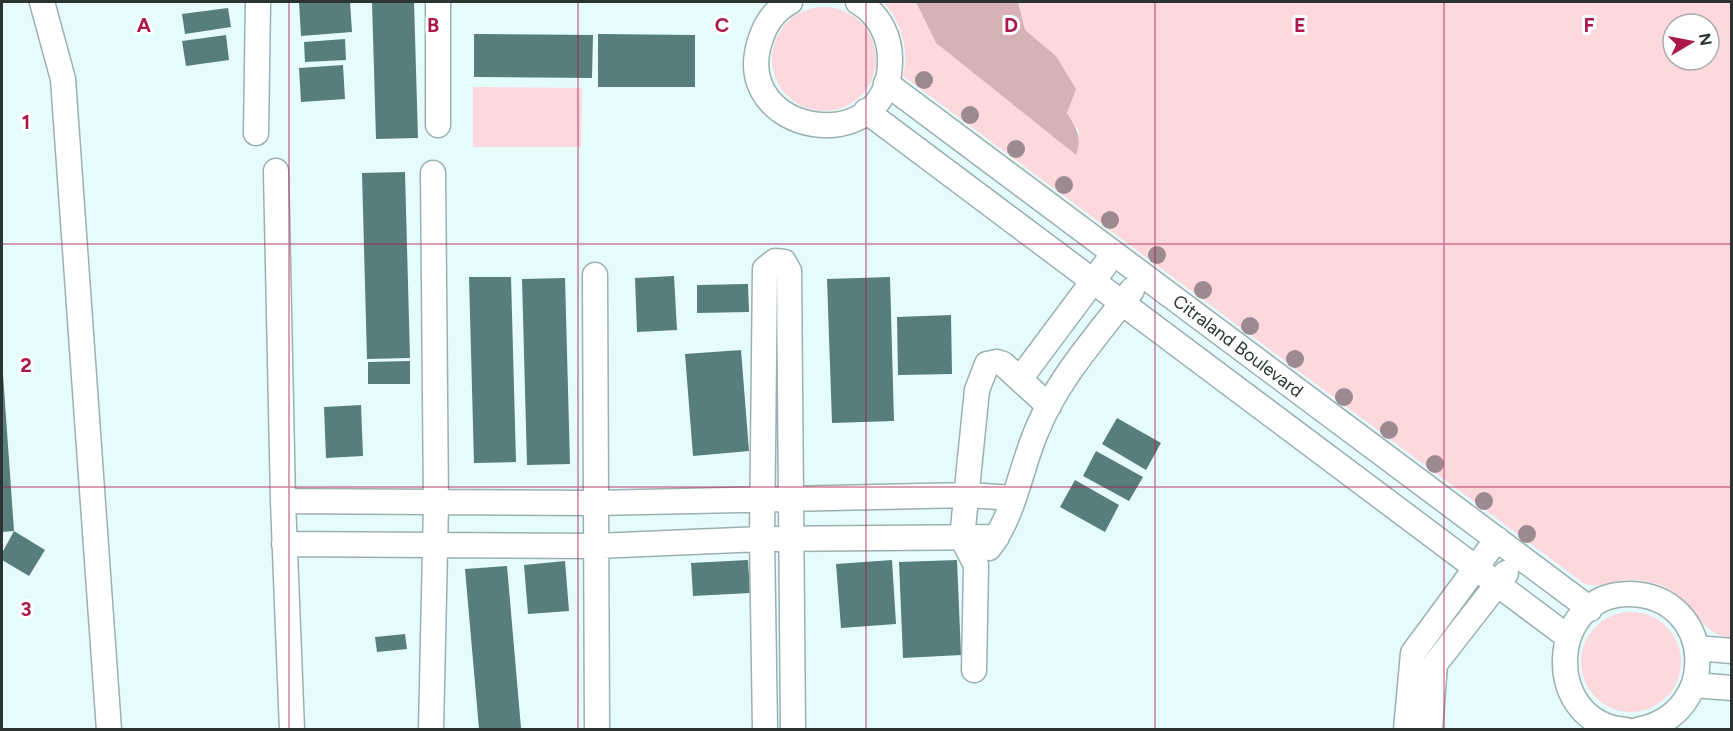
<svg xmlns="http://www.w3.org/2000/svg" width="1733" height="731" viewBox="0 0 1733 731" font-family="Figtree,sans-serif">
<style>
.green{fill:#fdd8dd;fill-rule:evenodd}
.forest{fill:#d6b2b7}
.building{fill:#577d7d}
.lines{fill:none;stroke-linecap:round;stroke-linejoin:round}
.minor-casing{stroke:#9bb0b0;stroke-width:27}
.minor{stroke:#fff;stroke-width:24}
.tree{fill:#9b8a8f}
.grid{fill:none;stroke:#ac1849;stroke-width:1.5;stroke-opacity:0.55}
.labels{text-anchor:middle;stroke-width:6;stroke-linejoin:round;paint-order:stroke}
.street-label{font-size:18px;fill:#2b3333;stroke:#fff}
.grid-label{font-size:20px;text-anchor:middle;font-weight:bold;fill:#ac1849;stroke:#fff;stroke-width:6;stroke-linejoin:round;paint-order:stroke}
</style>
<rect width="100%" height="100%" fill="#e6fcfc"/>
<path class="green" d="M883 2H916L936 43 1076 155 1079 132 1067 113 1070 105 1056 56 1025 30 1018 2H1731V638C1699 635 1694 599 1662 586 1650 582 1637 579 1625 580 1610 582 1597 589 1583 583L903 76C910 51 901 20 883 2ZM1673 24H1709V60H1673Z
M772 59a52 52 0 1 1 104 0a52 52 0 1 1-104 0Z
M473 87 582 88 581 147H473Z
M1581 662a50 50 0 1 1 100 0a50 50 0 1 1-100 0Z"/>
<path class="forest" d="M916 2H1018L1025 30 1056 56 1076 89 1067 113C1077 129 1082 137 1076 155L936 43Z"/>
<path class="building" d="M299 2H350L352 32 301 36Z
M372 2H414L418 138 376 139Z
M228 8 231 27 185 34 182 14Z
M474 34 593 35 592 78 474 77Z
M598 34 695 35V87H598Z
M226 35 229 60 186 66 182 41Z
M345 39 346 60 305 62 304 42Z
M343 65 345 99 301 102 299 68Z
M405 172 410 358 367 359 362 173Z
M674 276 677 330 637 332 635 278Z
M469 277H511L516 462 474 463Z
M890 277 894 421 832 423 827 279Z
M565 278 570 464 527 465 522 279Z
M748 284 749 312 697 313V285Z
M951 315 952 374 898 375 897 317Z
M741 350 749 451 693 456 685 354Z
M2 360 14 531 2 532Z
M410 361V384H368V362Z
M361 405 363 456 326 458 324 407Z
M1117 418 1161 443 1146 470 1102 444Z
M1096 451 1143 477 1129 501 1083 476Z
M1075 480 1119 505 1105 532 1060 507Z
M14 531 45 550 29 576 2 560V553Z
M748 560 750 593 693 596 691 563Z
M892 560 896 624 841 628 836 564Z
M957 560 961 655 903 658 899 562Z
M565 561 569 611 528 614 524 565Z
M507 566 521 728 479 729 465 569Z
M405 634 407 649 377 652 375 637Z"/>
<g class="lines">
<g class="minor-casing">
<path id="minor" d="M42 2 63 79 109 730
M438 2V125
M790 2C775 10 765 24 760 41 730 135 888 161 890 63 891 38 880 15 858 2
M886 83 1590 609
M866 111 1568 637
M256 133 258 2
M276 171 283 501 292 730
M595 275 597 730
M1020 379 1114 253
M283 501 595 503 968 495 1014 498
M284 544 596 546 762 539 997 537
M989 548C1015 514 1020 469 1037 430 1058 378 1098 335 1132 290
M1696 648 1732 651
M974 670 976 565 962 538 977 390 987 364 997 362 1003 364 1049 406
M1694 685 1732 688
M431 730 436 504 433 173
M765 730 762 539 765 269 775 261 784 262 789 271 793 730
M1406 730 1413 653 1497 539
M1430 730 1435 664 1506 573
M1626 730C1542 724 1546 593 1630 594 1715 596 1722 715 1637 730"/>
</g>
<use href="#minor" class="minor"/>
</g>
<g class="tree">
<circle cx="924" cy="80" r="9"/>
<circle cx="970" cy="115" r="9"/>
<circle cx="1016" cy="149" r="9"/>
<circle cx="1064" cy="185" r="9"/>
<circle cx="1110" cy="220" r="9"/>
<circle cx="1157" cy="255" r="9"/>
<circle cx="1203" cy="290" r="9"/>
<circle cx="1250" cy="326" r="9"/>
<circle cx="1295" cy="359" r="9"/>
<circle cx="1344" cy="397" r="9"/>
<circle cx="1389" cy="430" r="9"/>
<circle cx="1435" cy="464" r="9"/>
<circle cx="1484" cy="501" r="9"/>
<circle cx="1527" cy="534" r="9"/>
</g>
<path class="grid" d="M289 2V730M578 2V730M866 2V730M1155 2V730M1444 2V730M2 244H1732M2 487H1732"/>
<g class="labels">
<g class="street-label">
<text transform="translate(1238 346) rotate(37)" y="6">Citraland Boulevard</text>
</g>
</g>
<g class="grid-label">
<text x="144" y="32">A</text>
<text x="433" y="32">B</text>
<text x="722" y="32">C</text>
<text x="1011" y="32">D</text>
<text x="1300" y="32">E</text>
<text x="1589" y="32">F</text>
<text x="26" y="129">1</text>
<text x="26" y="372">2</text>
<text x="26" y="616">3</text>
</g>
<rect width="1733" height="731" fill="none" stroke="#2b3333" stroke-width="6"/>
<g transform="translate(1691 42) rotate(80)"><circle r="28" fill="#ffffff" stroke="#aaadad" stroke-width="1.5"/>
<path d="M0-4.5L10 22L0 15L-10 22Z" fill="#ac1849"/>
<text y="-9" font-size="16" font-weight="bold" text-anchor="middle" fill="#2b3333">N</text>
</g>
</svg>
